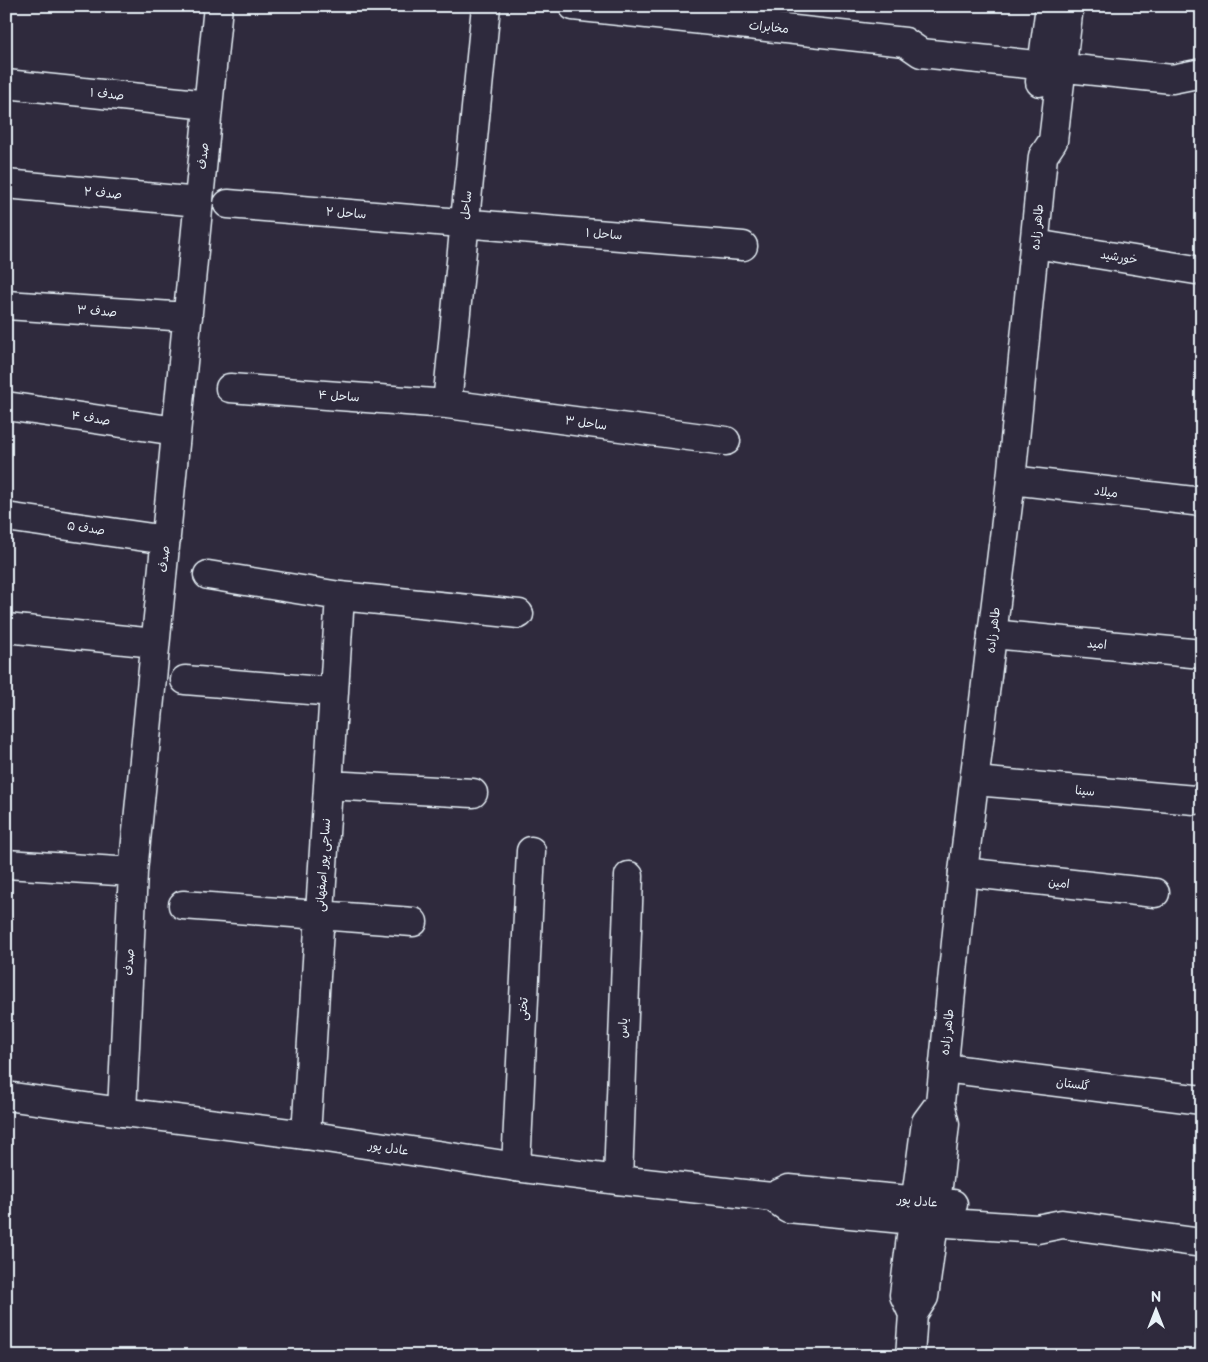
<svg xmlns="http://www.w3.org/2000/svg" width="1208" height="1362" viewBox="0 0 1208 1362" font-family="'Balsamiq Sans','Playpen Sans Arabic',sans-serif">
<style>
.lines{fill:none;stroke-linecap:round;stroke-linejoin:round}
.street-casing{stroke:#e8f1f8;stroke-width:31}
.secondary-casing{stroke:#e8f1f8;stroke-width:31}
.street{stroke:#2f2a3d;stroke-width:28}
.secondary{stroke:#2f2a3d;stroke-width:28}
.labels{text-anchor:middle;stroke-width:4;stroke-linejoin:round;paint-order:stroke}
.street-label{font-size:12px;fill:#e8f1f8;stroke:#2f2a3d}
</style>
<rect width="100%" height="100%" fill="#2f2a3d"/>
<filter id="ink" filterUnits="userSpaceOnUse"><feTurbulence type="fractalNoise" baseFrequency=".02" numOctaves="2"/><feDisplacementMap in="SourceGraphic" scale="10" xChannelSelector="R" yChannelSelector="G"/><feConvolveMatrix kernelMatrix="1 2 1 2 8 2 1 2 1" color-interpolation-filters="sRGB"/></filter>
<g filter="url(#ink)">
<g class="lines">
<g class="street-casing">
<path id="street" d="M6 84 208 105
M6 184 199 202
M228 204 743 246
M1035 244 1202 271
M6 305 188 317
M230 388 447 404 726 441
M447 404 486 6
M6 406 176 431
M1011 480 1202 502
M6 517 166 540
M208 575 340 596 519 614
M6 628 155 643
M992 634 1202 654
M185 680 334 692
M975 781 1195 800
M328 785 473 793
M6 864 133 872
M963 872 1155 893
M183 905 413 922
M944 1068 1202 1100
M122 1112 133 872 218 6
M306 1135 340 596
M516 1167 531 851
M618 1180 629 876"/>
</g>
<g class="secondary-casing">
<path id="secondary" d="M573 6 905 42 921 53 1172 79 1202 73
M1040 82 1050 6
M6 1096 122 1112 306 1135 516 1167 618 1180 772 1197 788 1208 934 1222 1037 1229 1062 1224 1202 1243
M772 1197 789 1189 953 1204
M913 1314 904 1295 913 1220 926 1122 940 1103
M910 1356 913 1314 924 1297 934 1222 945 1124 940 1103 963 872 1011 480 1043 156 1053 141 1069 6"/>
</g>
<use href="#street" class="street"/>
<use href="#secondary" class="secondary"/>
</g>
</g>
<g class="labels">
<g class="street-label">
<text transform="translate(769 27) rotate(6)" y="4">مخابرات</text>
<text transform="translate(107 94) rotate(6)" y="4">صدف ۱</text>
<text transform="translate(203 156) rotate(-84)" y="4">صدف</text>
<text transform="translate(103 193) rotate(5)" y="4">صدف ۲</text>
<text transform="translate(466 205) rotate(-84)" y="4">ساحل</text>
<text transform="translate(346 213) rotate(4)" y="4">ساحل ۲</text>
<text transform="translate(1037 227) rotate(-85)" y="4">طاهر زاده</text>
<text transform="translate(604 234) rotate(5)" y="4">ساحل ۱</text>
<text transform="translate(1119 257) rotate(9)" y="4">خورشید</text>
<text transform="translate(97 311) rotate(4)" y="4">صدف ۳</text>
<text transform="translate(339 396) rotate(4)" y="4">ساحل ۴</text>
<text transform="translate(91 418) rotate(9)" y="4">صدف ۴</text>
<text transform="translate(586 423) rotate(8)" y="4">ساحل ۳</text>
<text transform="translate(1106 492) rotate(7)" y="4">میلاد</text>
<text transform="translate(86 528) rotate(8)" y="4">صدف ۵</text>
<text transform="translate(164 559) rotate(-84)" y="4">صدف</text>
<text transform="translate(993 630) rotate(-83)" y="4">طاهر زاده</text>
<text transform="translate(1097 644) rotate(5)" y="4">امید</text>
<text transform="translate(1085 791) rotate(5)" y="4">سینا</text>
<text transform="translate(323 865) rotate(-86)" y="4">نساجی پور اصفهانی</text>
<text transform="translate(1059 883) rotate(6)" y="4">امین</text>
<text transform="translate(129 962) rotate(-87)" y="4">صدف</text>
<text transform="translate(523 1009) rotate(-87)" y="4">تختی</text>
<text transform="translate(623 1028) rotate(-88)" y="4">یاس</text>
<text transform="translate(947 1032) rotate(-84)" y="4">طاهر زاده</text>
<text transform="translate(1073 1084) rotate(7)" y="4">گلستان</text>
<text transform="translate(389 1148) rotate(9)" y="4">عادل پور</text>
<text transform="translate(918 1201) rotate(6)" y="4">عادل پور</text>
</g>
</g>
<rect width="1208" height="1362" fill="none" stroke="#2f2a3d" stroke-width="25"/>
<rect x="12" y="12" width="1183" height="1337" fill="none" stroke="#e8f1f8" stroke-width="2" filter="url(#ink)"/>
<g transform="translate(1156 1310)" stroke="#2f2a3d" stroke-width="4" paint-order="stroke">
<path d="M0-4L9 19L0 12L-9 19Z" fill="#e8f1f8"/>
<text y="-8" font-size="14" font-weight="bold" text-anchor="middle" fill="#e8f1f8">N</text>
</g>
</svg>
